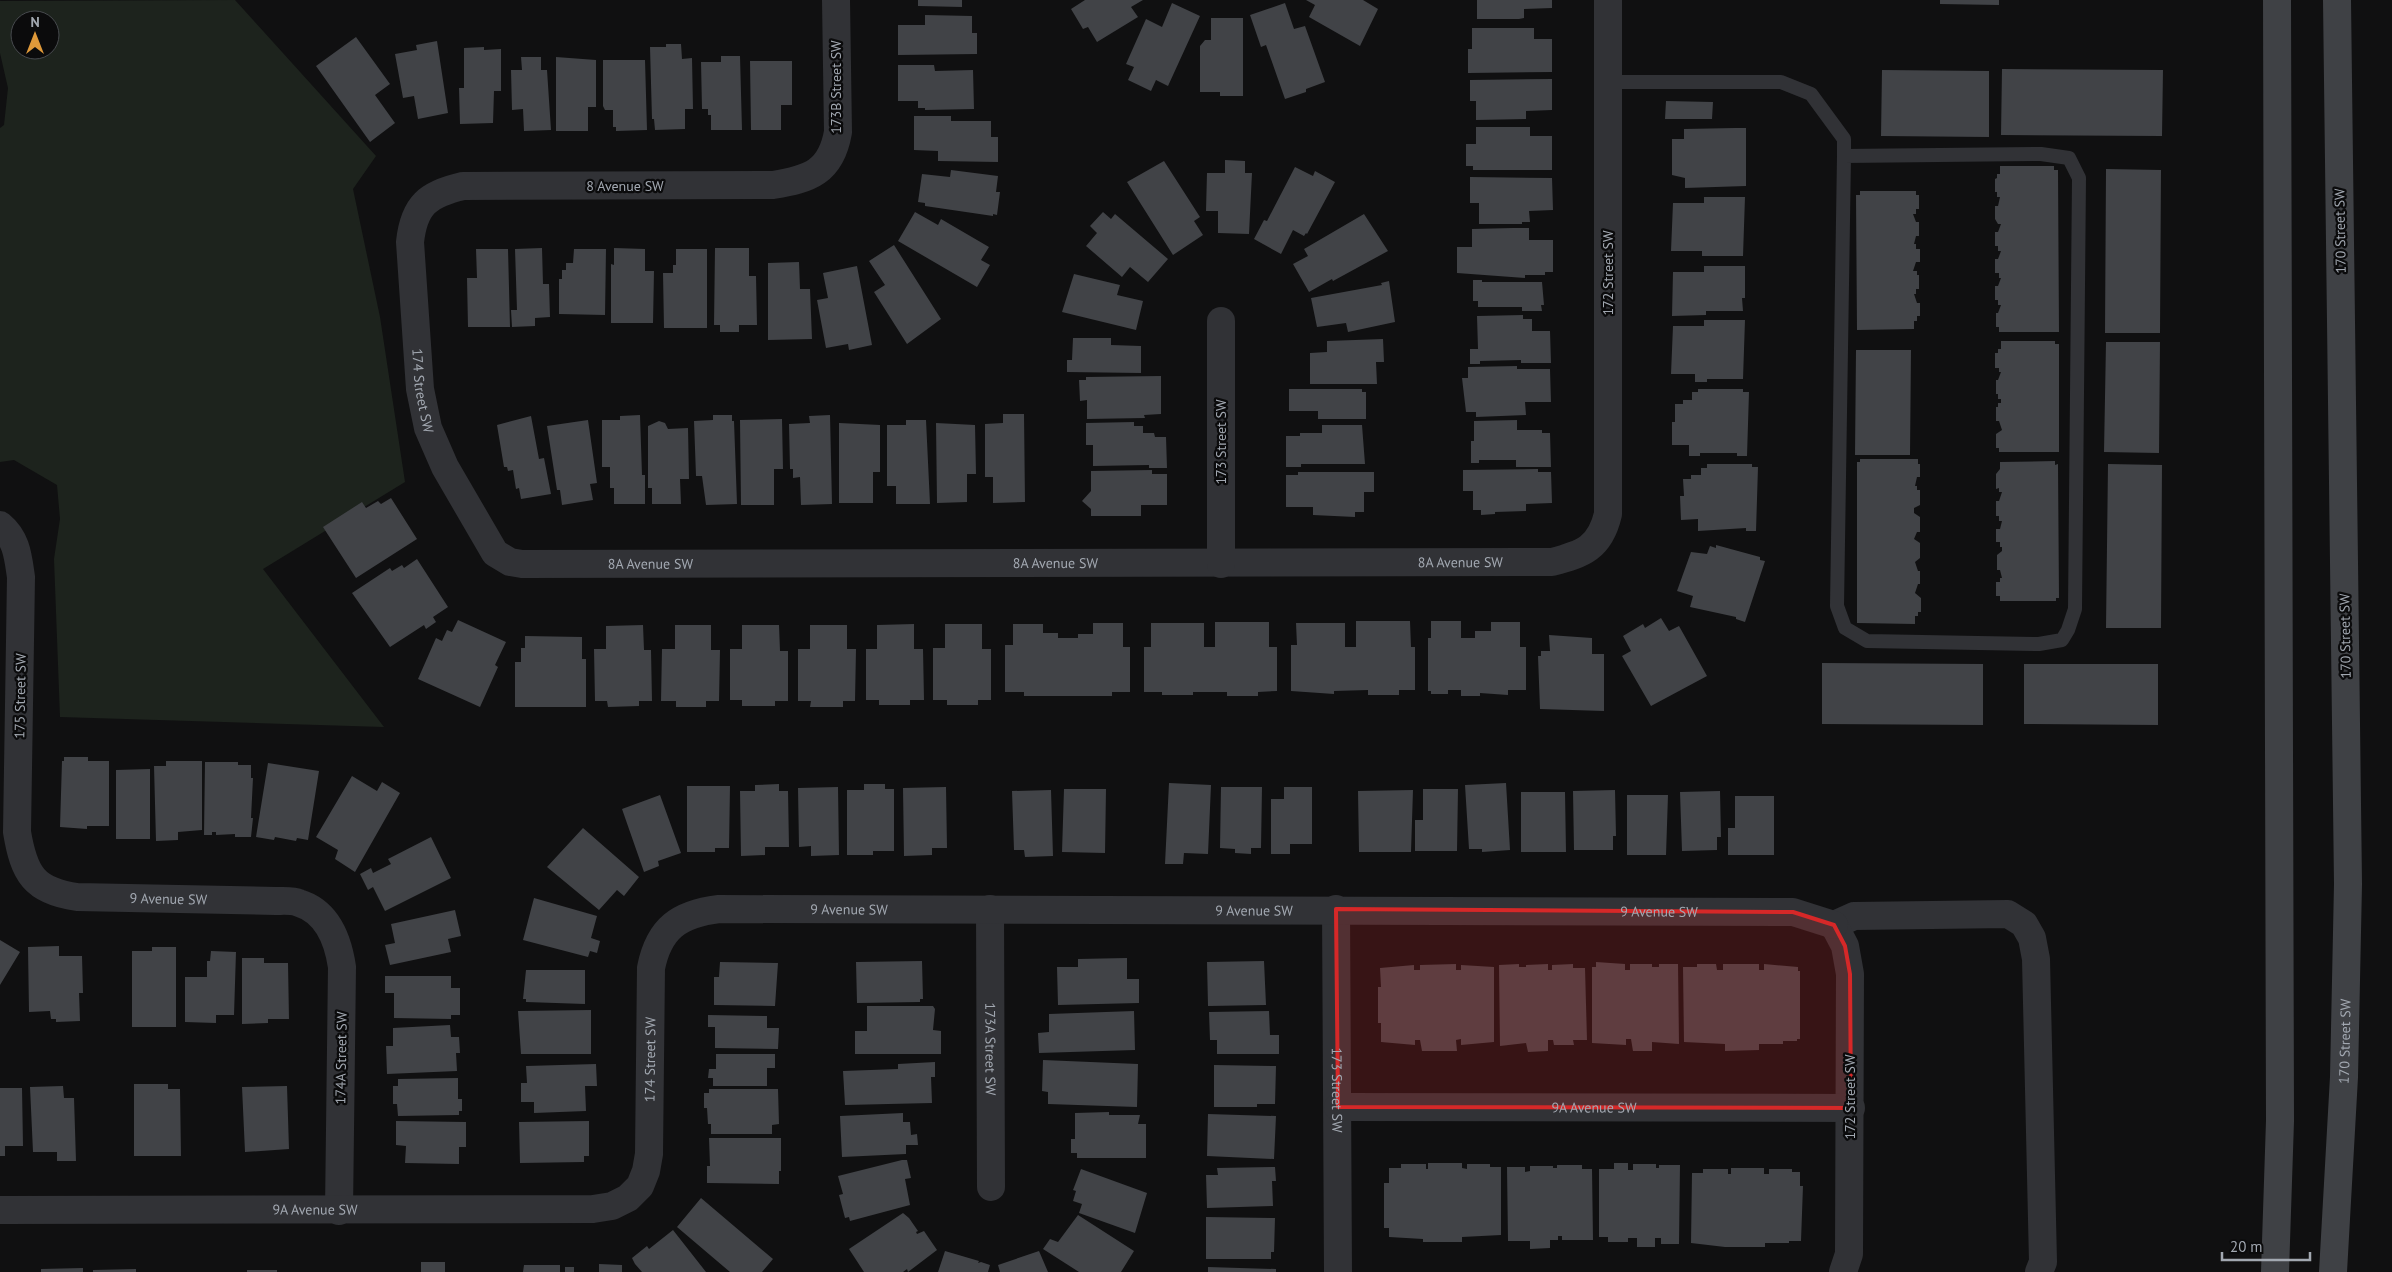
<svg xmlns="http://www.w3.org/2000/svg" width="2392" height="1272" viewBox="0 0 2392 1272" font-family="'PT Sans',sans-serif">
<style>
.green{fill:#1d231d;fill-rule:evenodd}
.building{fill:#414347}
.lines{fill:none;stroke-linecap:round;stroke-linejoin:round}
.lane{stroke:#313236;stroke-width:14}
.street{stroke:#313236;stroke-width:28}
.secondary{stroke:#3f4145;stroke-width:28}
.marked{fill:#d62828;fill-opacity:0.2;stroke:#d62828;stroke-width:4;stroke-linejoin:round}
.labels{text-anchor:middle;stroke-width:4.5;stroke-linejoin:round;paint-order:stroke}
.street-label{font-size:14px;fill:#a2a8b1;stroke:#0b0b0c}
</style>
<rect width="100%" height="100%" fill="#101011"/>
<path class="green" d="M235 0 376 156 353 189 380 317 405 482 263 569 384 727 60 717 54 559 60 519 57 485 14 460 0 462V128L4 125 8 88 0 53V1ZM20 20H50V50H20Z"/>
<path class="building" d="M918 0H962V7L918 6Z
M1085 0H1143L1131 7 1138 17 1097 42 1088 27 1083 29 1071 9Z
M1306 0H1363L1378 9 1360 46 1309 17 1315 5Z
M1477 0H1552V8L1524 9V18L1519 19H1477Z
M1940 0H1999V5L1940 4Z
M1172 3 1200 16 1168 86 1156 80 1151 91 1128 80 1134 67 1126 64 1146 19 1162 27Z
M1285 3 1294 29 1305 26 1325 82 1306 89V92L1285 99 1266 45 1261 47 1250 15Z
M925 15 972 16V33H977V54L898 55V25H925Z
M1211 18H1243V96H1220V92H1200V46L1205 40H1211Z
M1472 28H1534V39H1552V72L1468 73V49H1472Z
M356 37 390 84 375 95 395 123 370 142 316 66Z
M437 41 448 113 418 119 414 96 403 98 395 54 417 50 416 45Z
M666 44H681L682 59 692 58 693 109H685V129L655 130 654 119H652L650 47H666Z
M484 47V50L501 49V91H494L493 123 460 124 459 88H464V48Z
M721 56H740L742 130H711V115H708V109H702L701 62H721Z
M521 57H541V70H547L551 130 524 131 523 109 512 110 511 70H522Z
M556 57 596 60V107H588V131H556Z
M603 60H645L647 130 616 131V127H613V110H605L603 106Z
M750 61H792V105H781V130H751Z
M898 65H934L935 71 973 70 974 109 925 110V108H918V101H898Z
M2002 69 2163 70 2162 136 2001 135Z
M1882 70 1989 71V137L1881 136Z
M1552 79V110L1526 111V119L1476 120V101H1470V80Z
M1666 101 1713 102 1712 119H1665Z
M914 116H951V121H991V137H998V162L938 161V151L914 150Z
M1476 127H1530V136H1552V170H1473V166H1466V144H1476Z
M1735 128H1746V186L1685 188V178L1672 175V139H1684V129Z
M1225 160 1245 161V173H1252L1249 234 1218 233V211H1206L1207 173H1225Z
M1164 161 1200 217 1194 221 1203 235 1173 255 1127 182Z
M2000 166H2054V170H2058L2059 332H1999V327H1996V313H1998L2001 305H1998V300H1995V286H1998L2001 278H1999V273H1995V259H1998L2001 251H1998V246H1995V232H1998L2001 224H1998L1995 219V206H1998L2000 197H1997V192H1995V179L1997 178V174H2000Z
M1295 167 1313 176 1315 171 1335 182 1307 234 1306 233 1304 236 1293 230 1281 254 1254 239 1264 220 1267 221Z
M2106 169 2161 170 2160 333H2105Z
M951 170 998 176 996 192H1000L997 215 993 214V216L925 206V203L918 202 922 174 950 177Z
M1470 177 1552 178 1553 210 1529 211 1530 222H1522V224H1479V203H1470Z
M1860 191H1916V195H1919V209H1916V214H1913L1916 222H1919V236H1916L1914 244H1916V249H1920V262H1916L1913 271H1917V275H1919V289H1916V294H1914L1917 303H1920V316H1917V321H1914V329L1857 330 1856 195H1860Z
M1704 197H1745L1743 256H1702V251H1671L1673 203H1704Z
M915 212 938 225 941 219 989 247 981 260 990 265 977 287 898 241Z
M1103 212 1111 219 1115 214 1168 259 1148 282 1130 267 1122 277 1086 246 1097 233 1090 226Z
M1364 214 1388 251 1333 281 1332 279 1309 292 1293 264 1308 256 1304 249Z
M1513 228H1529V240H1553V272H1545V275H1525V278L1457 273V247H1472V229Z
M894 245 941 319 907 344 874 292 885 285 869 261Z
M542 248 543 284H549L550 317 535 318V326L512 327 511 310H517L515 249Z
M614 248 645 249V271H654L653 323H611V264L614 265Z
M715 248H749V276H756L757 325H739V332H720V325H714Z
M476 249H508L510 327H468L467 278H477Z
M574 249H606L605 315 559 314V279H562V270H566V263H573Z
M676 249H707V328H664L663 273H673V265H676Z
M799 262 800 289H810L812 339 768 340V263Z
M857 266 872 345 849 350 848 344 826 348 817 300 828 298 823 273Z
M1704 266H1745V298H1742L1743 311H1706V315L1672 316 1673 272H1704Z
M1074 274 1120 285 1117 295 1143 301 1136 330 1062 312Z
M1473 280H1482V282H1542L1544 305H1541L1542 311H1522V307H1478V301H1473Z
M1389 281 1395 322 1348 332 1346 323 1317 327 1311 298 1382 285 1381 283Z
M1523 315V319H1532V331H1550L1551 363H1521V360L1480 361V364H1470V349H1478L1477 316Z
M1704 320H1745L1743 379H1707V382H1695V374H1671L1673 326H1704Z
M1073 338H1111V345L1141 346V373L1067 372V360H1072Z
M1383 339 1384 362H1376L1377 384H1310V353L1327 352V341Z
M2001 341H2055V344H2059V452H1999V448H1996V434L2002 430 1999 421H1996V407H1998V403H2001V399H1998V394H1996V380H1998L2001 372H1999V368H1995V353H1998V349H2001Z
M2106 342H2160L2159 453 2104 452Z
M1856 350H1911L1910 455H1855Z
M1517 366V369H1550L1551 402H1525L1526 415 1476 417V412H1466L1462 378H1468V367Z
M1161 376V414L1144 415 1145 418 1087 419V400L1080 401 1079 380H1086V377Z
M1289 389H1362V392H1366V419H1318V411H1289Z
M1698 389H1743V392H1749L1747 456H1737V453H1700V456H1689V445H1672V422H1675V404H1683V400H1692V392H1698Z
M1003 414H1024L1025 502 993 503V477H985V424L1003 423Z
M640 415 642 475H645V504H614V488H610V467H602V420H620V416Z
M713 415H732V421H734L737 504 706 505 702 476H696L694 421 713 420Z
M830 415 832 504 801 505 800 477 793 478V469H790L789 424 810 423 809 416Z
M531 416 539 459 544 458 551 494 521 499 519 488 516 489 513 470 508 471 507 467H504L497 425Z
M782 419 783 469H774V505H741L740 420Z
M588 420 597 483 590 484 593 500 562 505 560 490H557L547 426Z
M906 420H926L930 504H896V486H887V425H906Z
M1517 420V430H1542V433H1550L1551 467H1516V460H1479V463H1471V441H1474V421Z
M659 421 665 423 668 429 688 428 689 479H680L681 504H652V488H648V426Z
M1134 422V426H1143V433H1154L1155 437H1166L1167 468H1149V465L1093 466V445H1086V423Z
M839 423 880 425V472H873V503H839Z
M936 423 975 425 976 474H967V502L937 503Z
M1322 425H1362L1365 464H1301V467H1286V436H1300V433H1322Z
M1860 459H1918V464H1920V477H1917L1915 486H1917V490H1920V505L1914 508V513L1920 517V532H1917L1914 539 1920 543V558L1915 562 1918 571H1920V584H1918L1915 593 1921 598V612H1918V616H1915V624L1857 623V462H1860Z
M2055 461V465L2058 464 2059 598H2056V601H2000V596H1996V582H2000V578H2002L2000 570H1997V555L2002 551V547H2000V542H1996V529H2000L2002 521H1999V516H1996V501H1999L2002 492H1999V488L1996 489V474L2000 469V462Z
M1707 464H1752V467H1758L1756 531H1746V528L1698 531V519L1681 520 1680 496H1684L1683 479H1691V475H1701V468H1707Z
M2108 464 2162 465 2161 628H2106Z
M1538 469V472H1551L1552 503 1526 504V511L1495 512V514L1481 515V510H1473V491H1463V470Z
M1152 470V474H1167V505H1141V516H1091V509L1082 501 1091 491V471Z
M1298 472H1374V492H1364V512H1355V517L1313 515V507H1286V475H1298Z
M391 498 417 539 356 578 323 527 362 502 366 508 378 501 381 504Z
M1716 545 1760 557V560L1765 561 1745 622 1736 619V617L1690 607 1693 596 1677 591 1691 552 1707 554 1710 546 1716 548Z
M417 559 448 607 433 617 436 622 426 629 424 625 390 647 352 593 390 568 392 571 402 565 404 568Z
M1661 618 1669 631 1679 626 1707 676 1651 706 1622 656 1631 651 1623 636 1643 624 1645 628Z
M458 620 506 642 495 665 498 667 480 707 418 679 436 638 442 641 447 630 452 632Z
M1356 621H1410L1411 647H1415V690H1399V695H1368V690L1334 691V694L1291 691V645H1297L1296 623H1345V647H1356Z
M1431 621H1461V638H1475V631H1491V622H1520V647H1526V690H1508V695L1480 693V696H1461V690H1448V694H1431V691H1428V638H1431Z
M1215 622H1269V647H1277V691L1258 692V696H1227V692H1193V695H1162V692H1144V647H1151V623H1204V647H1215Z
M1093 623H1123V647H1130V692H1112V696H1024V692H1005V645H1013V624H1043V633H1058V638H1078V634H1093Z
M914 624V649H923L924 700H910V705H879V700H866V649H877V625Z
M945 624H982V649H991V700H978V705H947V700H933V648H945Z
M643 625 644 650H651L652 701H639V706L608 707 607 701H595L594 649H606V626Z
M675 625H711V650H720L719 701H706V707H676V701H661L662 649H675Z
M742 625H779L780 651H788V701H775V706H742V700H730V649H742Z
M810 625H847V649H856L855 701H843V707H810L811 701H798V649H810Z
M1549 635 1592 638V654H1604V711L1540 709 1538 656H1541V651H1550Z
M525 636 582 637V659H586V707H515V662H521V648H525Z
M1822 663 1983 664V725L1822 724Z
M2024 664H2158V725L2024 724Z
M64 757H88V761H109V826H87V829L60 827 62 761H64Z
M166 761H202V830L178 832V840L156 841 154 766H166Z
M205 762H238V765H251V778H253L251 818H253L251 837H235V834L216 835V832H212V835H204Z
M268 763 319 771 308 840 297 838 296 841 275 837 274 840 256 837Z
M150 769V839H116V770Z
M352 776 377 791 382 782 400 793 355 872 335 859 338 850 316 837Z
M1169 783 1211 785 1208 854 1184 853 1183 864H1165Z
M1506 783 1510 850 1482 852V849H1469L1465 785Z
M779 784V791H788L789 847H765V855L741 856 740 791H755V785Z
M864 784H885V789H894V851H873V855H847V790H864Z
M687 786H730L729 848H715V852H687Z
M838 787 839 855 811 856V846L799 847 798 788Z
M946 787 947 848H932V855L904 856 903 788Z
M1221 787H1262L1261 848H1251V854L1235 853V849L1220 848Z
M1284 787H1312V844H1290V854H1271V799H1284Z
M1064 789H1106L1105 853 1062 852Z
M1423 789H1458L1457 851H1415V820H1423Z
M1051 790 1053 856 1025 857 1024 850H1014L1012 791Z
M1413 790 1411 852H1359L1358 791Z
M1615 790 1616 836H1613V850H1574L1573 791Z
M1720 791 1721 837H1717V850L1682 851 1680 792Z
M1521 792H1565L1566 852H1521Z
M660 795 681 853 658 861 659 866 644 872 622 809Z
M1627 795H1668L1666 855H1627Z
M1735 796H1774V855H1728V828H1735Z
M583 828 639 877 624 896 617 890 599 910 547 867Z
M431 837 451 878 385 911 373 887 368 890 360 874 371 868 373 873 391 864 388 859Z
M534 898 597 916 591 938 600 941 597 953 590 951 588 957 523 940Z
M455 910 461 936 448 939 451 952 390 965 385 945 395 943 391 924Z
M0 940 20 952 0 985Z
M59 946V956H82L83 993H79L80 1021 56 1022V1019H51L50 1011 29 1012 28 947Z
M152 947H176V1027H132V951H152Z
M211 951 236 952 234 1015H216V1023L185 1022V977H207V961H210Z
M242 958H264V963H288L289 1019H268V1023L242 1024Z
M1127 958V979H1139V1003L1058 1005 1057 967H1078V959Z
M922 961 923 999H920V1002L857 1003 856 962Z
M1264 961 1266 1005 1208 1006 1207 962Z
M720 962 778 963 775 1006 714 1005V977H719Z
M1596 962 1625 964V970H1630V964H1652V967H1659V964H1678L1679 1044 1652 1042V1051H1633L1631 1039H1626V1045L1592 1043V967H1596Z
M1456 964V970H1461V965L1494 967V1042L1461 1045V1039L1456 1040 1457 1051H1422L1420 1040H1415V1045L1381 1042V1023H1378V987H1381L1380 968 1414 965V970H1420V965Z
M1519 964V967H1526V965L1548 964V970H1552V965L1573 964V968H1585L1587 1040H1573L1574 1045H1554L1553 1040H1548V1051L1528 1052 1526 1043 1500 1046 1499 965Z
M1697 964H1716L1717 970H1723V964H1759V970H1764V964L1798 967V971H1800V1039H1797V1041H1783V1044H1759V1050L1725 1051V1044L1684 1042 1683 967H1697Z
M526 970H585V1004L526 1002V999H523Z
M385 976H451V988H460V1015H451V1019L394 1018V993H385Z
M867 1006H933L935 1009 933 1030 941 1031V1054H855V1031H867Z
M591 1010V1054H521L518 1011Z
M1134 1011 1135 1050 1039 1053 1038 1033 1049 1032V1014Z
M1269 1011 1270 1035H1279V1054H1217V1040H1210L1209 1012Z
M708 1015 767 1016V1028H779L778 1049 715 1048V1027H708Z
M450 1025 451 1037H459L460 1053H456L457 1071 387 1074 386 1046H393V1028Z
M716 1054H775V1068H767V1086H713V1078H708L709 1069H716Z
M1043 1060 1138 1064 1137 1107 1048 1104V1092L1042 1091Z
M935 1062V1077H931L932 1103 845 1105 843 1071 898 1069V1064Z
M596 1064 597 1086H585L586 1111 534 1113V1102H521V1083H527L526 1066Z
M1214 1065 1276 1066 1275 1104H1257V1107H1214Z
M458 1078V1099H462V1111H459V1115L398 1116 397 1104H393V1086H398V1079Z
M134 1084H168V1089H180L181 1156H134Z
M63 1086 64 1098H74L76 1161H57V1152H33L30 1087Z
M287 1086 289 1149 245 1152 242 1087Z
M0 1088H22L23 1146H5V1156H0Z
M709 1089H778L779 1124 772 1125V1134H711V1124H708L707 1108H704V1093H709Z
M1109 1112V1115H1140L1138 1124H1146V1158H1077V1153H1071V1139H1075V1113Z
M903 1113V1122H910L911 1135 917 1134 918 1145H906V1154L842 1157 840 1116Z
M1208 1114 1276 1116 1274 1159 1207 1156Z
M396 1121 466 1122V1147H459V1164L405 1163 406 1146 396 1145Z
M589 1121V1156H584V1162L520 1163 519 1122Z
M709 1138H781V1171H779V1184L707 1183V1166H710Z
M902 1160H907L911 1178 905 1179 910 1205 850 1221 849 1217 845 1218 839 1195 843 1194 838 1176Z
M1428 1163H1462V1168L1467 1169V1164H1490V1167H1501V1235L1462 1237V1242H1423V1239L1389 1237V1228H1384V1183H1389V1168H1401V1164H1426V1169H1428Z
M1614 1163H1628V1170H1633V1164H1656V1168H1659V1165H1680L1679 1244H1661V1238H1655V1247H1637V1238H1628V1242H1608V1237H1599V1169H1614Z
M1557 1165H1582V1169H1592L1593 1240H1562V1236H1558V1240H1550V1248L1530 1249V1241H1508L1507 1167H1525V1172L1530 1171V1166H1553V1168H1557Z
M1275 1167 1276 1181H1272L1273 1206 1207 1208 1206 1175H1218L1217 1168Z
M1731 1168H1764V1174H1769V1169H1792V1172H1800V1186H1803L1801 1241H1789V1243H1765V1247H1725L1691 1243 1692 1173H1703V1169H1728V1174H1731Z
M1081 1169 1147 1193 1135 1233 1079 1213 1082 1204 1073 1201 1076 1191 1073 1190Z
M701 1198 773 1259 762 1272H730L677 1227Z
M903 1213 909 1218 918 1231 916 1232 917 1234 924 1231 937 1250 908 1272 907 1269 903 1272H864L849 1249Z
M1078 1215 1134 1251 1121 1272H1079L1043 1249 1050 1239 1058 1242Z
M1206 1217 1275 1218 1274 1252H1271V1259H1206Z
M673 1230 706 1272H642L635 1264 632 1258 647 1246 649 1249Z
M945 1251 979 1261 978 1263 981 1262 990 1265 988 1272H938Z
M1039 1251 1048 1272H1000L998 1265Z
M421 1262H445V1272H421Z
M599 1264 622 1265V1272H599Z
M524 1265H560V1272H523Z
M565 1267H574V1272H565Z
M1208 1267 1276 1269V1272H1208Z
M83 1268V1272H41V1269Z
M136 1269V1272H93V1270Z
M247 1270H277V1272H247Z"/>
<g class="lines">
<path class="lane" d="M1608 82H1781L1811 94 1844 139V156L1837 606 1845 628 1867 641 2039 644 2062 640 2068 630 2075 609 2079 178 2069 158 2041 154 1844 156"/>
<g class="street">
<path id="s1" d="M836 0 838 132C831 172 810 179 773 185L463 186C428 194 414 205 410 242L420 389 428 428 445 467 495 553 510 562 522 564 1552 562C1583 554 1600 548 1608 514V0"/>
<path d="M1221 321V564"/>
<path id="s2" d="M0 525C17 539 18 557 21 577L17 832C24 874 34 891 77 897L276 901C283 901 292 900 299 903 328 912 338 940 342 967L339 1211"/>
<path id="s3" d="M990 909 991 1187"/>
<path id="s4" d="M1336 909 1338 1272"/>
<path d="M1834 925 1854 916 2008 914 2024 924 2032 938 2036 959 2043 1262 2039 1272"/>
<path d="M1834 925 1845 946 1850 974 1849 1254 1843 1272"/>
<path id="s5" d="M1338 1107 1851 1108"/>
<path id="s6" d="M0 1210 593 1209 612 1206 628 1198 640 1186 646 1171 649 1154 651 968C659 928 679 914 719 909L1793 912 1834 925"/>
</g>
<g class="secondary">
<path d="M2275 1272 2280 1121 2277 0"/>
<path id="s7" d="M2333 1272 2344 1077 2348 884 2337 0"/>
</g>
</g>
<path class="marked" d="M1336 909 1793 912 1834 925 1845 946 1850 974 1851 1108 1338 1107Z"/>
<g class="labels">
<g class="street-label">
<text transform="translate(836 87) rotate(-90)" y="5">173B Street SW</text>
<text x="625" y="191">8 Avenue SW</text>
<text transform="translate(2340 231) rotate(-91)" y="5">170 Street SW</text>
<text transform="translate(1608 273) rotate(-90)" y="5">172 Street SW</text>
<text dy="5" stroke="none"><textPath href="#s1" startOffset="768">174 Street SW</textPath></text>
<text transform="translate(1221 442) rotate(-90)" y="5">173 Street SW</text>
<text dy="5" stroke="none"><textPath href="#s1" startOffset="1916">8A Avenue SW</textPath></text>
<text dy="5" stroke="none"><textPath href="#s1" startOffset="1106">8A Avenue SW</textPath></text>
<text dy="5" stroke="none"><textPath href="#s1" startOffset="1511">8A Avenue SW</textPath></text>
<text transform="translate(2345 636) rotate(-91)" y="5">170 Street SW</text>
<text transform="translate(20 696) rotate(-89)" y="5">175 Street SW</text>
<text dy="5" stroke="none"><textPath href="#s2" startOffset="502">9 Avenue SW</textPath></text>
<text dy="5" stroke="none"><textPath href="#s6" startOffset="1095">9 Avenue SW</textPath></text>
<text dy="5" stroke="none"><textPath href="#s6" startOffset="1500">9 Avenue SW</textPath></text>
<text dy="5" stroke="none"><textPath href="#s6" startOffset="1905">9 Avenue SW</textPath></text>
<text dy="5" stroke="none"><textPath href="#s7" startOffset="231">170 Street SW</textPath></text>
<text dy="5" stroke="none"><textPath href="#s3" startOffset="140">173A Street SW</textPath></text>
<text transform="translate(341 1058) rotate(-89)" y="5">174A Street SW</text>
<text dy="5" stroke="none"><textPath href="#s6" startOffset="775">174 Street SW</textPath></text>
<text dy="5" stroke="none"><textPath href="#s4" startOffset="181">173 Street SW</textPath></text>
<text transform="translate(1850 1097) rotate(-90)" y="5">172 Street SW</text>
<text dy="5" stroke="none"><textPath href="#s5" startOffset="256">9A Avenue SW</textPath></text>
<text dy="5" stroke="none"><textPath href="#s6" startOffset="315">9A Avenue SW</textPath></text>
</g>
</g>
<g transform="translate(35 35)"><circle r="24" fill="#0b0b0c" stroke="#474a4e"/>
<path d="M0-4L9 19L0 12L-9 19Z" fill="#df993a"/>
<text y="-8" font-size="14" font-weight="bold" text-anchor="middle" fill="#a2a8b1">N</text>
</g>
<path d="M2222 1252v8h88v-8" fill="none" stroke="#a2a8b1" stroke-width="2.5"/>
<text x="2230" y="1252" font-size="15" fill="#a2a8b1" stroke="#0b0b0c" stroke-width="4" paint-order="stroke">20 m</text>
</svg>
